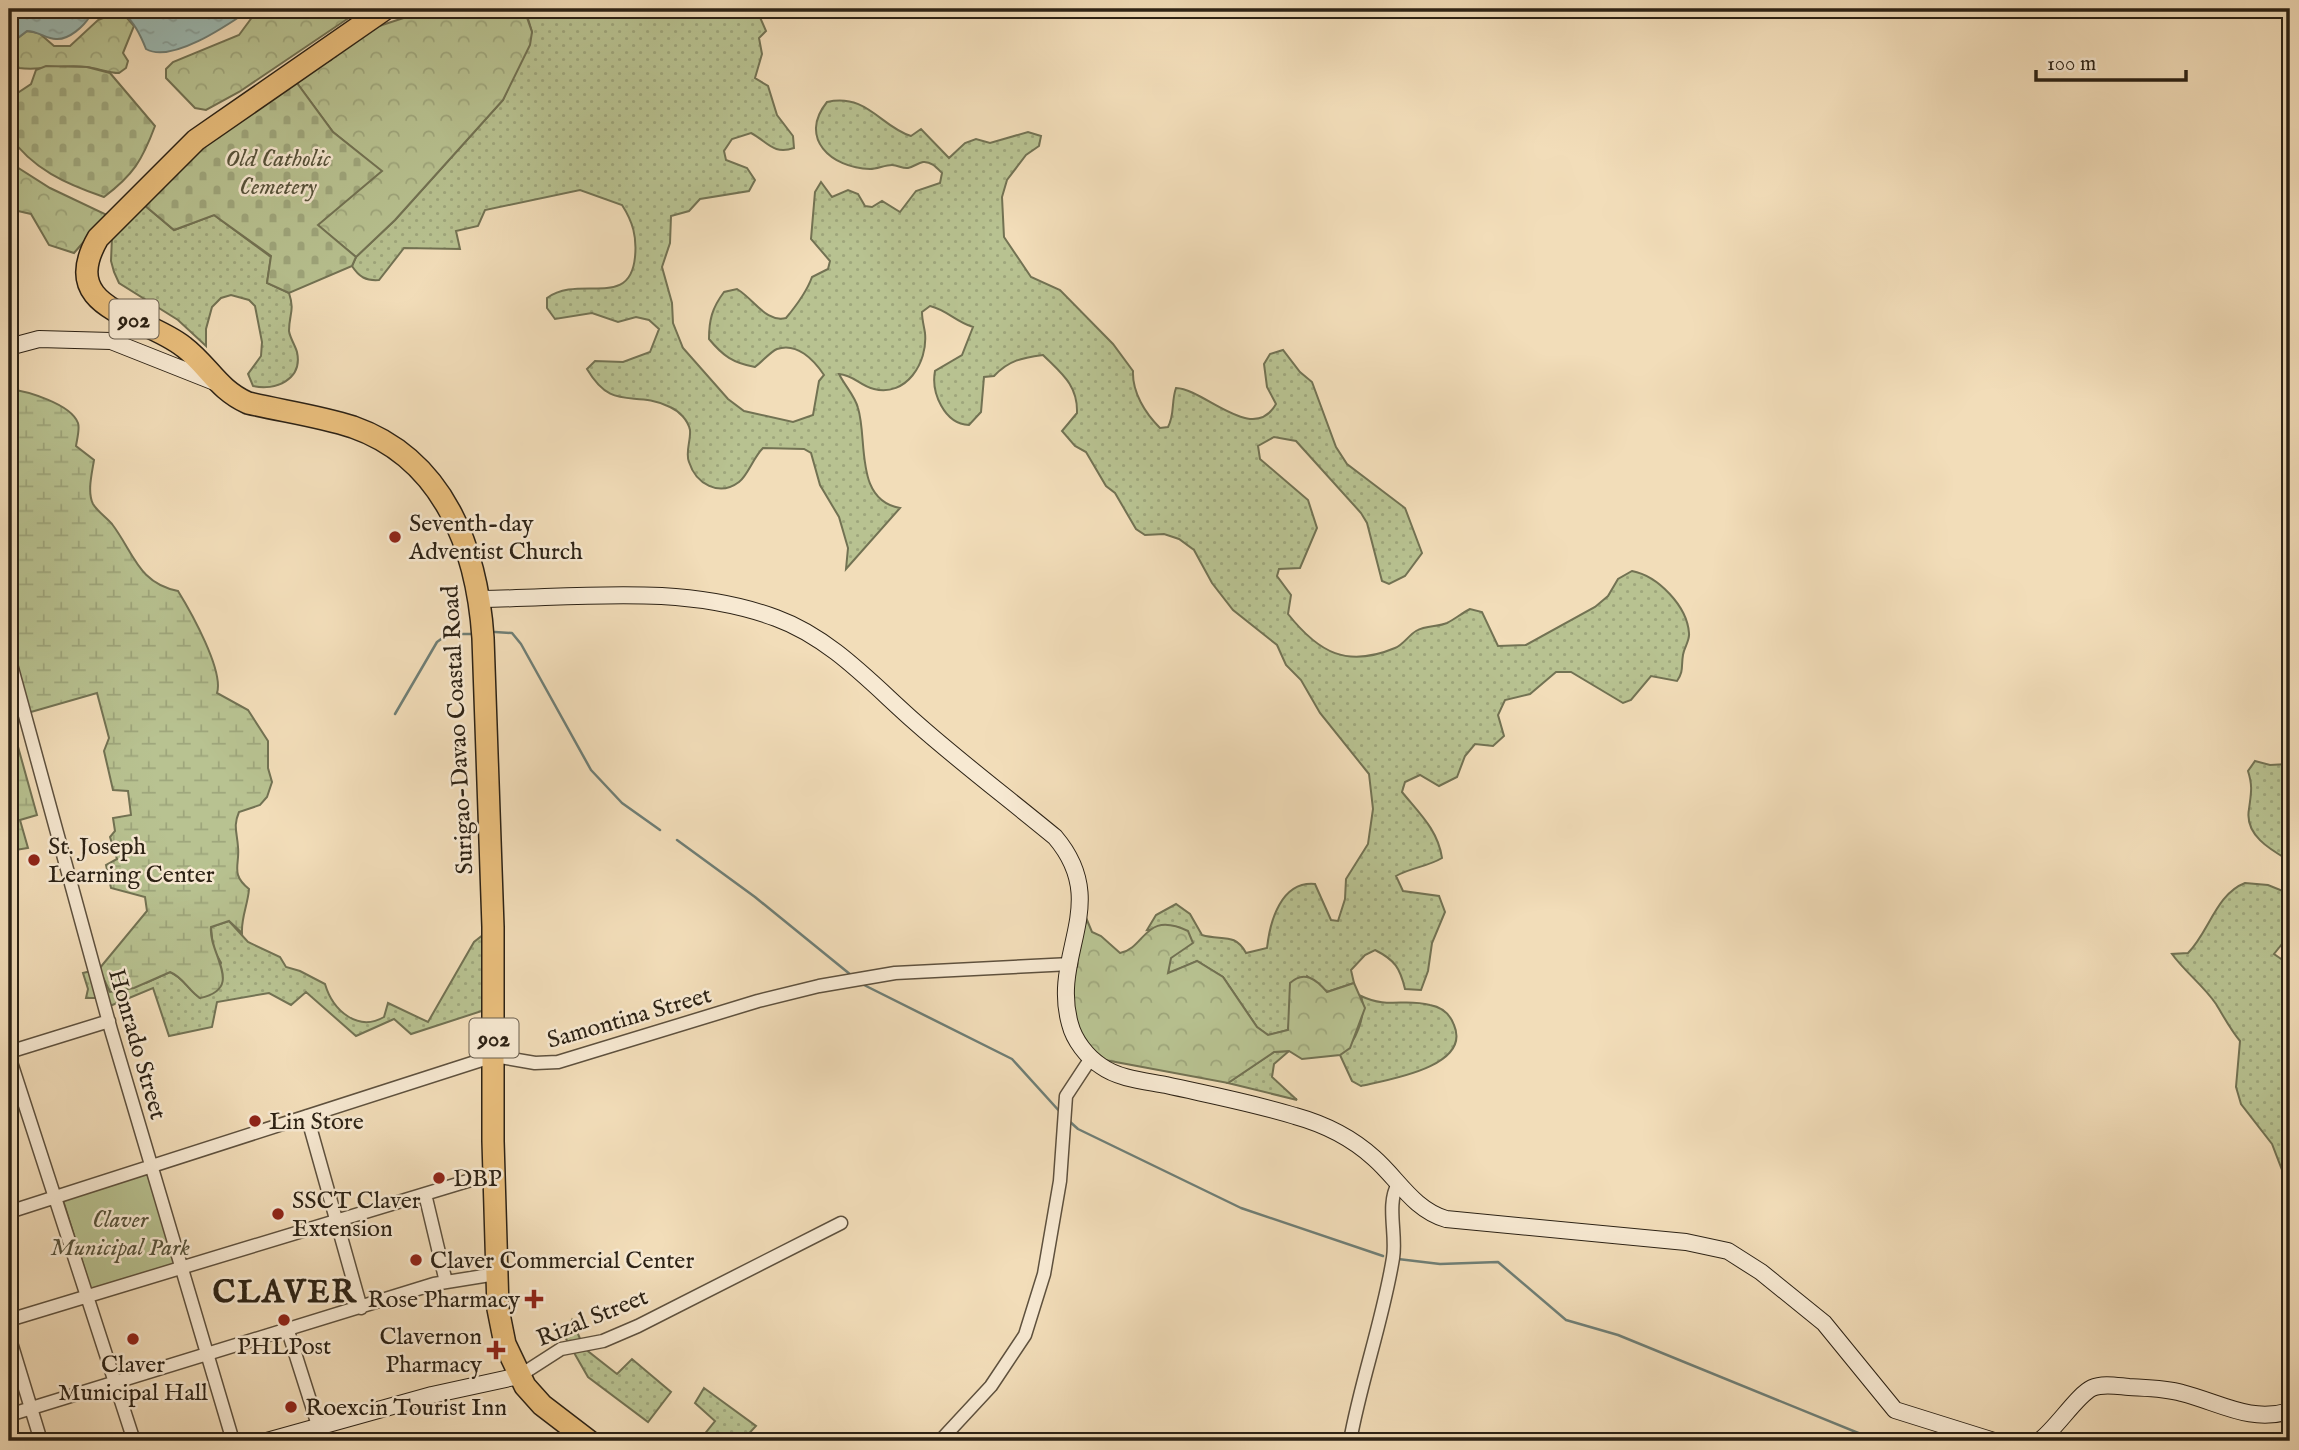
<svg xmlns="http://www.w3.org/2000/svg" width="2299" height="1450" viewBox="0 0 2299 1450" font-family="'IM FELL English',serif">
<style>
.grass{fill:url(#grass-dots);stroke:#727253;stroke-width:2}
.forest{fill:url(#forest-crowns);stroke:#727253;stroke-width:2}
.wetland{fill:url(#wetland-marsh);stroke:#727253;stroke-width:2}
.cemetery{fill:url(#cemetery-stones);stroke:#727253;stroke-width:2}
.green{fill:#b8c291;stroke:#727253;stroke-width:2}
.water{fill:url(#water-ripples);stroke:#6f7e75;stroke-width:2}
.lines{fill:none;stroke-linecap:round;stroke-linejoin:round}
.stream{stroke:#6f7e75;stroke-width:2.5}
.street-casing{stroke:#5e513e;stroke-width:15}
.secondary-casing{stroke:#2c2215;stroke-width:18}
.highway-casing{stroke:#2c2215;stroke-width:24}
.street{stroke:#f7e9d2;stroke-width:12}
.secondary{stroke:#f7e9d2;stroke-width:16}
.highway{stroke:#e9be7c;stroke-width:21}
.poi-dot{fill:#8f2418;stroke:#f7e9d2;stroke-width:2.5}
.labels{text-anchor:middle;stroke-width:5;stroke-linejoin:round;paint-order:stroke}
.shield{fill:#f7e9d2;stroke:#695e4e;stroke-width:2}
.shield-label{font-size:23px;font-weight:bold;fill:#2c2215}
.park-label{font-size:24px;font-style:italic;fill:#56523a;stroke:#f7e9d2}
.poi-label{font-size:24px;fill:#2c2215;stroke:#f7e9d2;text-anchor:start}
.street-label{font-size:24px;fill:#2c2215;stroke:#f7e9d2}
.district-label{font-size:32px;font-weight:bold;letter-spacing:2px;fill:#2c2215;stroke:#f7e9d2}
</style>
<defs>
<pattern id="grass-dots" width="8" height="8" patternUnits="userSpaceOnUse" patternTransform="scale(1.75)"><rect width="8" height="8" fill="#b8c291"/><path d="M2 2h.1M6 6h.1" fill="none" stroke="#9ea67c" stroke-width="1.8" stroke-linecap="round"/></pattern>
<pattern id="forest-crowns" width="20" height="18" patternUnits="userSpaceOnUse" patternTransform="scale(1.75)"><rect width="20" height="18" fill="#b8c291"/><path d="M2 6a3 3 0 1 1 6 0M12 15a3 3 0 1 1 6 0" fill="none" stroke="#9ea67c"/></pattern>
<pattern id="wetland-marsh" width="20" height="14" patternUnits="userSpaceOnUse" patternTransform="scale(1.75)"><rect width="20" height="14" fill="#b8c291"/><path d="M1 5h8M5 5V1M11 12h8M15 12V8" fill="none" stroke="#9ea67c"/></pattern>
<pattern id="cemetery-stones" width="16" height="16" patternUnits="userSpaceOnUse" patternTransform="scale(1.75)"><rect width="16" height="16" fill="#b8c291"/><path d="M2 7V4a2 2 0 0 1 4 0v3zM10 15v-3a2 2 0 0 1 4 0v3z" fill="#9ea67c"/></pattern>
<pattern id="water-ripples" width="26" height="14" patternUnits="userSpaceOnUse" patternTransform="scale(1.75)"><rect width="26" height="14" fill="#9cbbb5"/><path d="M2 4q2-2 4 0t4 0M15 11q2-2 4 0t4 0" fill="none" stroke="#87a09b"/></pattern>
</defs>
<rect width="100%" height="100%" fill="#f2ddb9"/>
<filter id="stains"><feTurbulence type="fractalNoise" baseFrequency=".00286" numOctaves="4"/><feColorMatrix values="0 0 0 0 .2 0 0 0 0 .09 0 0 0 0 .02 0 0 0 .5 -.17"/></filter>
<radialGradient id="worn" r=".72"><stop offset=".6" stop-color="#630" stop-opacity="0"/><stop offset="1" stop-color="#630" stop-opacity=".3"/></radialGradient>
<path class="grass" d="M525 9H765L759 15 766 31 759 38 762 54 755 78 768 86 777 115 793 136 794 148C773 155 768 142 751 133L732 139 724 151 726 160 747 168 755 180 749 191 700 199 689 211 671 216 670 243 662 267 672 303 673 323 683 348 728 399 744 411 793 422 813 415 819 381 824 375C814 360 797 342 777 349 770 352 762 362 755 367 733 363 723 356 709 339 709 320 712 308 724 292L737 289C755 300 766 323 786 318 796 306 807 291 812 277L828 269 830 261 811 239 815 192 821 182 832 197 848 190 858 194 865 206 872 207 882 201 900 212 916 191 940 183 942 173C937 168 931 161 923 162 918 163 913 167 908 168 903 169 898 165 892 165 885 165 877 169 870 169 831 168 798 138 827 102 867 93 881 127 911 136L921 129 949 158 965 143 976 139 990 143 1028 132 1041 136 1039 146 1026 155 1007 180 1002 197 1004 237 1031 277 1060 290 1113 344 1133 371C1132 392 1145 413 1160 428L1168 427C1175 414 1171 402 1176 388 1205 389 1253 445 1276 404L1267 387 1264 364 1270 354 1283 350 1300 372 1312 382 1336 447 1347 464 1405 508 1422 553 1405 576 1389 584 1382 581 1367 523 1361 513 1296 441 1274 437 1258 446 1260 459 1308 500 1317 528 1300 568 1279 569 1277 576 1291 595 1288 614C1319 653 1347 668 1395 648 1403 645 1409 635 1416 631 1426 625 1438 627 1447 623 1455 619 1462 613 1470 609L1482 612 1498 646 1526 645 1595 607 1608 596 1618 579 1632 571C1658 576 1687 606 1689 633 1690 641 1684 647 1683 655 1681 666 1684 671 1677 681L1651 676 1631 700 1623 703 1571 672H1556L1530 694 1505 700 1498 715 1504 736 1493 746 1475 744 1465 756 1457 777 1439 786 1420 775 1405 782 1402 792C1419 813 1438 830 1442 858 1427 867 1412 867 1396 876L1403 891 1439 896 1445 912 1432 943 1428 971 1421 990 1405 989C1400 968 1395 960 1375 950L1365 955 1351 970 1354 983 1327 992 1307 976 1290 1016 1288 1030 1268 1035 1257 1027 1223 977 1197 961 1168 974 1170 958 1180 949 1178 927 1147 930 1156 915 1176 904 1190 914 1202 935C1221 941 1235 932 1246 953L1267 948C1270 921 1281 881 1315 884L1331 920 1338 921 1345 899 1346 879 1368 844 1373 809 1369 774 1320 713 1301 680 1286 665 1277 645 1233 610 1212 583 1194 550 1179 539 1164 534 1145 535 1136 529 1115 493 1106 486 1086 452 1075 446 1062 431 1077 413C1078 385 1061 373 1043 355 1022 358 1009 360 994 376L984 377 981 412 969 425C944 424 931 392 935 371L962 355 973 327C956 322 947 310 930 306L922 312C922 320 924 326 925 333 928 363 906 397 874 389 860 386 854 375 839 374 845 386 855 396 858 408 868 440 854 500 900 508L846 569 848 548 839 517 820 485 811 453 804 449 763 448C753 458 748 475 739 482 719 497 696 484 689 462 685 453 691 440 690 430 688 420 679 411 670 407 633 389 613 413 587 369L595 361 623 362 650 352 659 329 649 320 636 317 618 322 592 313 555 319 547 308V298C580 274 630 310 635 257 637 237 633 222 622 205L580 190 485 210 478 226 456 231 460 249 404 248 379 280C366 281 359 277 352 266L356 257 395 220 503 100 532 32Z
M143 204 174 230 214 215 271 257 267 283 289 293C295 311 289 314 289 331 290 338 295 345 297 352 303 380 275 391 253 386L248 374 261 356 262 342 255 306 249 300 231 295 221 298 212 307 206 329V346L178 320 119 283 114 272 111 261 112 237Z
M2255 761 2270 765 2290 764V861C2271 850 2244 835 2249 809 2251 793 2253 787 2248 771Z
M2245 883 2268 885 2290 894V934L2274 954 2290 965V1172L2284 1175 2272 1144 2241 1104 2236 1087 2240 1041C2230 1029 2224 1017 2216 1004 2204 986 2185 972 2172 954L2188 953C2209 932 2216 894 2245 883Z
M229 921 248 942 280 957 286 967 300 971 325 984C333 1011 358 1032 384 1017L388 1003 428 1022 474 942 493 927 494 1007 411 1034 394 1019 356 1036 306 992 291 1005 269 993 217 1002 212 1027 169 1036 153 988 105 1008 103 998H86L88 989 83 973 99 969 106 985 146 983 170 972C183 977 188 990 200 998L221 963 213 948 211 927Z
M1361 996C1388 1009 1404 998 1430 1005 1441 1007 1450 1014 1454 1025 1472 1067 1387 1080 1361 1086L1352 1081 1340 1055C1356 1043 1367 1015 1361 996Z
M1289 1051 1274 1064 1272 1077 1297 1100 1228 1083 1274 1052Z
M572 1320 584 1348 617 1374 632 1359 671 1392 648 1422 588 1377 565 1337Z
M704 1388 756 1426 742 1441H699L715 1421 695 1403Z"/>
<path class="forest" d="M362 9 239 92 206 110 195 108 166 78V69L173 62 239 35 253 16 272 10Z
M431 9H524L532 32 530 45 503 100 395 220 356 257 317 225 381 171 333 132 294 79 331 60 340 50 373 28Z
M121 11 134 26 123 53 128 61 126 68 119 73C108 73 97 68 86 67 63 64 41 71 19 68L10 53 14 41 27 31 39 33 54 46H70L98 20Z
M9 162 50 188 107 215 74 253 49 245 31 214 9 209Z
M1087 920 1092 932 1101 936 1120 953C1146 948 1144 910 1188 931L1193 943 1171 958 1168 973 1197 961 1223 977 1257 1027 1268 1035 1288 1030 1290 983C1304 970 1316 979 1327 992L1354 983 1365 1008 1350 1048 1340 1055 1302 1059 1289 1051 1274 1052 1228 1083 1105 1060 1082 1040 1071 1000 1079 938Z"/>
<path class="wetland" d="M9 389C27 391 71 404 78 423 80 429 77 439 76 446L94 460C92 473 87 492 93 504 97 511 107 518 112 524 134 553 138 583 178 591 191 612 224 671 217 693L248 710 268 741V768L272 782 267 797 260 805 239 812C233 826 237 832 238 847 240 865 230 874 249 889 248 904 241 918 242 933L229 921 211 927C208 954 246 988 200 998 188 990 183 977 170 972L134 988 110 992 99 969 147 911 145 897 111 888 106 865 117 859 110 837 115 831 113 818 131 815 128 791 113 790 104 751 109 738 97 693 10 718 37 815 20 820 28 848 9 851Z"/>
<path class="cemetery" d="M46 66 87 67 110 73 155 126C142 161 133 175 104 197 66 184 32 169 9 135L10 98 31 84 36 70Z
M294 79 333 132 382 171 318 225 356 257 352 266 289 293 267 283 271 256 214 215 174 230 143 204 190 154Z"/>
<path class="green" d="M147 1173 177 1266 92 1293 63 1200Z"/>
<path class="water" d="M9 9H251C229 24 172 64 146 49 135 21 122 0 90 16 84 26 69 40 56 39 46 39 38 31 27 31L14 41 9 53Z"/>
<g class="lines">
<path class="stream" d="M495 632 512 633 521 644 591 770 622 803 660 830
M395 714 437 642 448 634H475
M677 840 755 897 851 975
M862 984 1012 1059 1061 1113
M1068 1120 1078 1129 1241 1208 1383 1256
M1398 1259 1440 1264 1498 1262 1566 1320 1618 1335 1878 1441"/>
<g class="street-casing">
<path id="street" d="M9 657 111 1030 233 1441
M9 1052 109 1021
M9 1056 134 1441
M307 1116 361 1308
M425 1194 446 1282
M9 1212 494 1056 535 1063 558 1062 758 1001 819 986 895 973 1071 964
M9 1320 494 1173
M288 1331 323 1441
M9 1336 41 1441
M519 1376 561 1349 603 1341 638 1326 841 1223
M9 1415 434 1284 496 1274
M940 1441 991 1386 1025 1335 1044 1274 1060 1181 1066 1096 1091 1058
M1350 1441C1361 1380 1383 1320 1393 1258 1397 1235 1386 1204 1398 1184"/>
</g>
<g class="secondary-casing">
<path id="secondary" d="M9 347 39 339 111 341 217 383
M481 599C578 598 681 583 776 618 831 638 872 684 915 722 960 762 1009 799 1055 837 1112 904 1050 954 1070 1024 1074 1040 1087 1057 1101 1066 1119 1079 1145 1081 1166 1085 1210 1095 1253 1103 1295 1116 1324 1124 1352 1138 1374 1158 1398 1179 1413 1209 1446 1219L1686 1242 1728 1251 1761 1272 1824 1323 1895 1410 1994 1441
M267 1441 432 1395 519 1376
M2039 1441C2056 1429 2077 1395 2092 1388 2103 1383 2117 1386 2129 1387 2147 1388 2165 1388 2182 1393 2221 1403 2250 1423 2290 1411"/>
</g>
<g class="highway-casing">
<path id="highway" d="M385 9 196 140 98 238C56 311 143 314 184 347 209 366 217 389 248 403 282 411 319 416 353 427 444 459 477 549 483 638L493 927V1141L498 1309 505 1344 525 1386 542 1405 589 1441"/>
</g>
<use href="#street" class="street"/>
<use href="#secondary" class="secondary"/>
<use href="#highway" class="highway"/>
</g>
<g class="poi-dot">
<circle cx="395" cy="537" r="7"/>
<circle cx="34" cy="860" r="7"/>
<circle cx="255" cy="1121" r="7"/>
<circle cx="439" cy="1178" r="7"/>
<circle cx="278" cy="1214" r="7"/>
<circle cx="416" cy="1260" r="7"/>
<path d="M530.5 1288.5h7v7h7v7h-7v7h-7v-7h-7v-7h7z"/>
<circle cx="284" cy="1320" r="7"/>
<circle cx="133" cy="1339" r="7"/>
<path d="M492.5 1339.5h7v7h7v7h-7v7h-7v-7h-7v-7h7z"/>
<circle cx="291" cy="1407" r="7"/>
</g>
<g class="labels">
<g class="shield">
<rect x="109.5" y="299.5" width="49" height="39" rx="5"/>
<rect x="469.5" y="1018.5" width="49" height="39" rx="5"/>
</g>
<g class="shield-label">
<text x="134" y="327">902</text>
<text x="494" y="1046">902</text>
</g>
<g class="park-label">
<text x="278" y="166">Old Catholic<tspan x="278" dy="28">Cemetery</tspan></text>
<text x="120" y="1227">Claver<tspan x="120" dy="28">Municipal Park</tspan></text>
</g>
<g class="poi-label">
<text x="409" y="531">Seventh-day<tspan x="409" dy="28">Adventist Church</tspan></text>
<text x="48" y="854">St. Joseph<tspan x="48" dy="28">Learning Center</tspan></text>
<text x="269" y="1129">Lin Store</text>
<text x="453" y="1186">DBP</text>
<text x="292" y="1208">SSCT Claver<tspan x="292" dy="28">Extension</tspan></text>
<text x="430" y="1268">Claver Commercial Center</text>
<text x="520" y="1307" text-anchor="end">Rose Pharmacy</text>
<text x="482" y="1344" text-anchor="end">Clavernon<tspan x="482" dy="28">Pharmacy</tspan></text>
<text x="284" y="1354" text-anchor="middle">PHLPost</text>
<text x="133" y="1372" text-anchor="middle">Claver<tspan x="133" dy="28">Municipal Hall</tspan></text>
<text x="305" y="1415">Roexcin Tourist Inn</text>
</g>
<g class="street-label">
<text transform="translate(457 730) rotate(-93)" y="8">Surigao-Davao Coastal Road</text>
<text transform="translate(629 1017) rotate(-16)" y="8">Samontina Street</text>
<text transform="translate(138 1044) rotate(74)" y="8">Honrado Street</text>
<text transform="translate(592 1317) rotate(-22)" y="8">Rizal Street</text>
</g>
<g class="district-label">
<text x="285" y="1302">CLAVER</text>
</g>
</g>
<rect width="2299" height="1450" fill="none" stroke="#f2ddb9" stroke-width="35"/>
<rect x="10" y="10" width="2278" height="1429" fill="none" stroke="#2c2215" stroke-width="3.5"/>
<rect x="18" y="18" width="2264" height="1415" fill="none" stroke="#2c2215" stroke-width="2"/>
<path d="M2036 70v10h150v-10" fill="none" stroke="#2c2215" stroke-width="3.5"/>
<text x="2047" y="70" font-size="21" fill="#2c2215" stroke="#f7e9d2" stroke-width="5" paint-order="stroke">100 m</text>
<rect width="100%" height="100%" filter="url(#stains)"/>
<rect width="100%" height="100%" fill="url(#worn)"/>
</svg>
